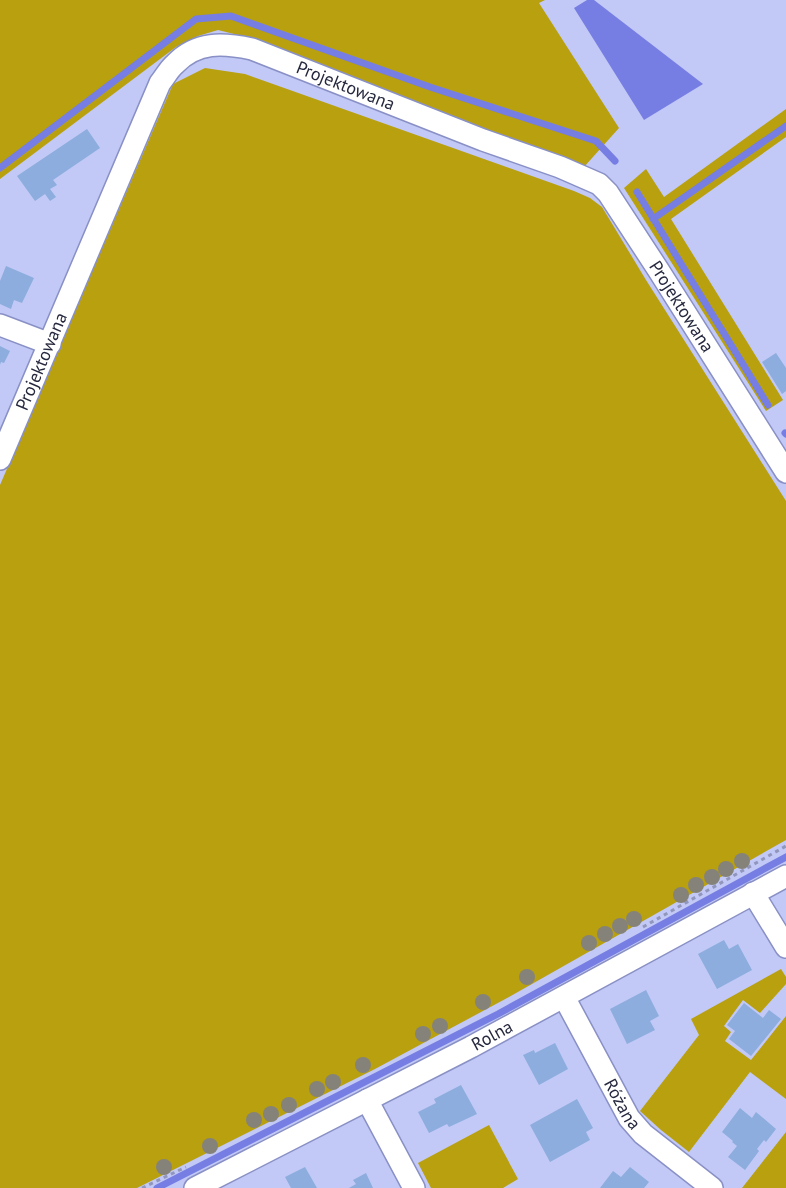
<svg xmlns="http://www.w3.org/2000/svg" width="786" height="1188" viewBox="0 0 786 1188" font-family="'PT Sans',sans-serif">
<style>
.green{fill:#b9a00e}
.water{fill:#767ee3}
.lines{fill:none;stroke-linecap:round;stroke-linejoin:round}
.stream{stroke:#767ee3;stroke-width:7}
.building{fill:#8caddd}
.street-casing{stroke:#8990c5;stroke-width:24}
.path{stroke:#9196bc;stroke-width:3;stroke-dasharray:4 4;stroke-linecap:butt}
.street{stroke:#fff;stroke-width:21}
.tree{fill:#858279}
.labels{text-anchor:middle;stroke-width:4;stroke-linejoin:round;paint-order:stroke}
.street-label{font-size:18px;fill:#26293e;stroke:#c2c9f6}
</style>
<rect width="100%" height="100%" fill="#c2c9f6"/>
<path class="green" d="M0 0H545L539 3 619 128 584 167 238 35 218 30 198 36 176 47 0 179Z
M205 68 245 74 574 191 590 198 602 207 646 280 786 501V840L509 997 375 1069 137 1188H0V485L173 84Z
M786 109V137L671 219 783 400 766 411 624 188 646 169 664 197Z
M781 969 786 977V984L760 1013 743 1000 724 1026 731 1032 725 1041 751 1060 786 1016V1099L750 1072 689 1152 661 1130 640 1111 699 1035 691 1019Z
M489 1125 518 1179 503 1188H431L418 1163Z
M786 1132V1188H742Z"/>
<path class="water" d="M587 0H594L703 84 644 120 574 8Z"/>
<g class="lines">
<path class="stream" d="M0 168 196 19 231 16 430 87 596 141 615 161
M637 192 768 405
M653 219 786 126
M785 433 786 434
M157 1188 498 1014 786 857"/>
</g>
<path class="building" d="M87 129 100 148 53 180 57 185 50 189 56 197 50 201 45 194 35 201 17 176Z
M6 266 34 278 22 303 14 300 11 309 0 304V281Z
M0 346 10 351 4 363 1 362 0 365Z
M776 353 786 368V391L782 394 762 362Z
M724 940 729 949 738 944 752 970 717 989 698 954Z
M646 990 659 1016 650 1021 655 1030 627 1044 610 1009Z
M744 1003 763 1018 769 1010 781 1019 751 1056 729 1039 735 1031 727 1025Z
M555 1043 568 1069 539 1085 523 1055 534 1050 535 1053Z
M461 1085 477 1114 449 1127 447 1124 429 1133 418 1112 436 1103 434 1099Z
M577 1099 593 1128 586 1132 590 1140 550 1162 530 1125Z
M740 1108 752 1118 756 1112 776 1129 766 1142 764 1140 757 1149 759 1151 745 1170 728 1157 737 1146 732 1142 733 1141 722 1132Z
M305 1167 317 1188H291L285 1177Z
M630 1167 649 1182 644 1188H600L613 1171 621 1177Z
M366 1173 373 1188H349L356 1184 353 1180Z"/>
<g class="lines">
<g class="street-casing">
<g id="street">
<path d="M0 325 50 344"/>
<path id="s1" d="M0 459 160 83C165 77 169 69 175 64 197 41 223 43 252 49L483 140 560 167 599 184 608 193 659 271 786 472"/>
<path d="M753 893 786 947"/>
<path id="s2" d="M564 997 629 1118 643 1134 712 1188"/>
<path d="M367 1100 414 1188"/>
<path id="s3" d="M195 1188 471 1047 786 876"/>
</g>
</g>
<path class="path" d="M643 927 786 846
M142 1188 186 1167"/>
<use href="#street" class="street"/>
</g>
<g class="tree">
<circle cx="742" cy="861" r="8"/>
<circle cx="726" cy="869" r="8"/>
<circle cx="712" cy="877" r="8"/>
<circle cx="696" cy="885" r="8"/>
<circle cx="681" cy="895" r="8"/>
<circle cx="634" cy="919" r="8"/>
<circle cx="620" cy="926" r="8"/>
<circle cx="605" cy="934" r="8"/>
<circle cx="589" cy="943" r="8"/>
<circle cx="527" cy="977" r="8"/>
<circle cx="483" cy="1002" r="8"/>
<circle cx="440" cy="1026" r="8"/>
<circle cx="423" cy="1034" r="8"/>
<circle cx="363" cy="1065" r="8"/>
<circle cx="333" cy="1082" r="8"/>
<circle cx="317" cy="1089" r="8"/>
<circle cx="289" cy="1105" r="8"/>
<circle cx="271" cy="1114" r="8"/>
<circle cx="254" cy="1120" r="8"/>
<circle cx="210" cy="1146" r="8"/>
<circle cx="164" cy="1167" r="8"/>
</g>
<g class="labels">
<g class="street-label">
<text dy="6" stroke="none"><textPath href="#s1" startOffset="616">Projektowana</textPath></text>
<text dy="6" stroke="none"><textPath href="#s1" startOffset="1036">Projektowana</textPath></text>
<text dy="6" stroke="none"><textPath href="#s1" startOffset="106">Projektowana</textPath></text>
<text dy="6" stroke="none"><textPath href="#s3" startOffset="334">Rolna</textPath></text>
<text dy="6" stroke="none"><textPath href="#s2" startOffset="122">Różana</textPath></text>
</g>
</g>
</svg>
